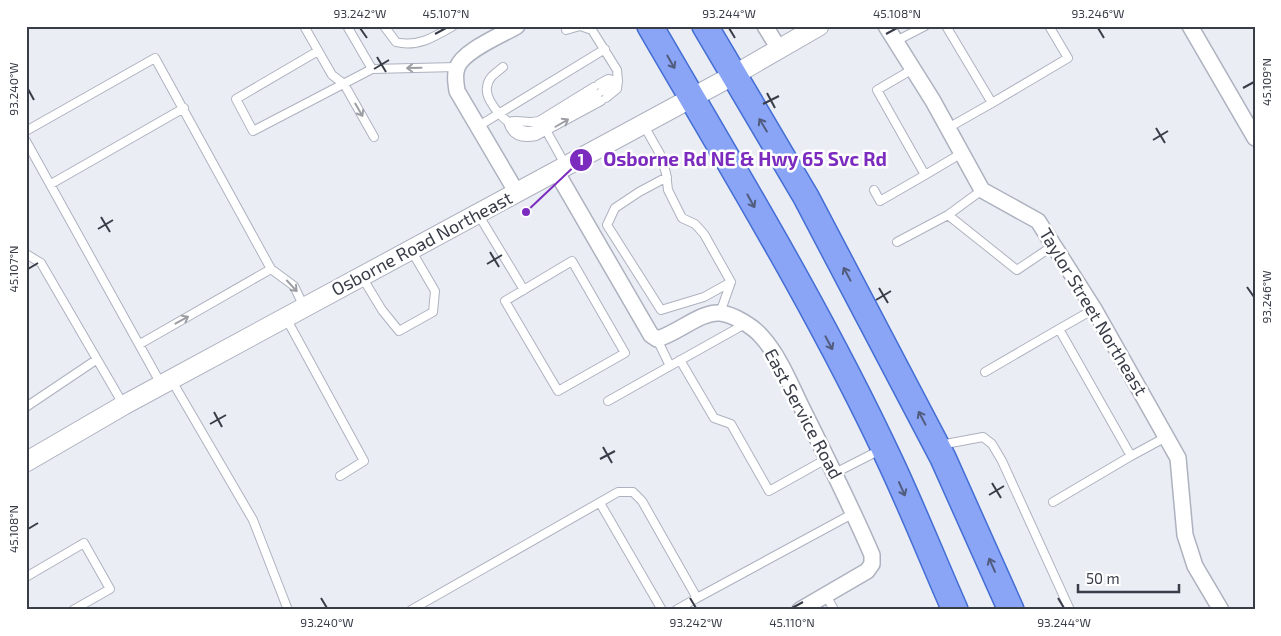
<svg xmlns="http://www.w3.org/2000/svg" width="1281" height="636" viewBox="0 0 1281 636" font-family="'Exo 2',sans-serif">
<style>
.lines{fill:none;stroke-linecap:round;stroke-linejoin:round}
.service-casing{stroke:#adb2bf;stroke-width:10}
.minor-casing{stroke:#adb2bf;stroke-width:18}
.tertiary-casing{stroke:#adb2bf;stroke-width:21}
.trunk-casing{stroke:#446ed4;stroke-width:28}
.service{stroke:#fff;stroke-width:8}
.minor{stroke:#fff;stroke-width:15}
.tertiary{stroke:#fff;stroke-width:19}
.trunk{stroke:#8aa4f6;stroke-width:25}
.oneway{stroke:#515c7c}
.oneway2{stroke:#9c9ea4}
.ticks{fill:none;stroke:#393d48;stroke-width:2}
.labels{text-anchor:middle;stroke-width:5;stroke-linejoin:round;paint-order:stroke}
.street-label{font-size:18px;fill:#393d48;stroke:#fff}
.leader{fill:none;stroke:#7b2cbf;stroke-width:2}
.callout-dot{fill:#7b2cbf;stroke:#fff;stroke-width:2}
.mark-label{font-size:15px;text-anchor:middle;font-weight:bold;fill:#fff}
.callout-label{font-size:19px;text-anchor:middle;font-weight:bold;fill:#7b2cbf;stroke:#fff;stroke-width:5;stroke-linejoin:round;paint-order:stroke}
.neatline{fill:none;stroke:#393d48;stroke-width:2}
.ticks-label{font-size:12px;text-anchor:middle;fill:#393d48}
</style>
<rect width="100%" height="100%" fill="#eaedf4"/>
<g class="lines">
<g class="service-casing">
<path id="service" d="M304 26 332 75 344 84 374 137
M347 26 372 69
M384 26 396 42C417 48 436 36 453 26
M580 26 592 30 617 70 618 81 602 91
M946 26 992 103 948 128
M566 30 580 26
M896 41 925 26
M318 51 236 99 253 131 372 69 457 67
M503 67C496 73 488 77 487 87 484 103 513 132 529 131 543 130 584 102 598 94
M913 69 877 90 925 175 962 153
M599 84 608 79 618 81 617 89 606 98
M992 103 1068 58 1049 26
M508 122C512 136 522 139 536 136L601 101
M508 122C519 119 527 124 539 121L594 87
M643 124 660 154 666 173 668 190 682 218 695 224 704 234 731 282 720 313
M477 127 605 49
M26 131 155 58 271 269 294 286 304 307
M547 132 566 166
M26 141 161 384
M667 177 639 192 615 208 607 225 661 310 704 297 731 282
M51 184 184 108
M874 190 880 201 925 175
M982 190 948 215 1017 270 1054 245
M478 214 524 290
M897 242 948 215
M26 254 41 263 123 404
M572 261 625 353 558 391 505 301Z
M362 277 382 310 399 331 433 312 435 291 411 250
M1094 309 1059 329 1131 456 1166 437
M286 318 364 461 340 476
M657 339 670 366 745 324
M140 344 271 269
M680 360 714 418 731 424 769 491 828 458
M985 372 1059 329
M172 381 253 520 288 610
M608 401 670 366
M26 407 96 360
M940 445 983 437 992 444 1002 461 1070 610
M835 473 882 449
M1053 502 1131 456
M600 503 662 610
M26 577 84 543 110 589 73 610
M826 595 834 610
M411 610 618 492H633L642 501 697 598 854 513
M676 610 697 598"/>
</g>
<g class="minor-casing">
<path id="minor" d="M517 26C502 35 462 51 457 68 454 76 456 83 457 91L517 193
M765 26 779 49
M886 26 933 101 982 190 1038 221 1094 309 1178 458 1185 535 1195 566 1221 610
M1190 26 1255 138
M556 171 651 335 657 339C677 334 701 311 720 313 733 314 754 327 762 337 780 357 791 386 803 410 827 458 851 506 872 555V564L867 571 800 610"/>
</g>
<g class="tertiary-casing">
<path id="tertiary" d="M26 462 124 405 734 75 819 26"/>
</g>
<g class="trunk-casing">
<path id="trunk" d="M650 26C733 169 820 311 890 461 913 510 933 560 955 610
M705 26 806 197 922 418 943 458 1011 610"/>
</g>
<use href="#service" class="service"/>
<use href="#minor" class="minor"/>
<use href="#tertiary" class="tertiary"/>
<use href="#trunk" class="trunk"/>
</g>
<defs><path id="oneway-shaft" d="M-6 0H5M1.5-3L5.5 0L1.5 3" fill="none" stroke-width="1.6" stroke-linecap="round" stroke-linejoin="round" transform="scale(1.25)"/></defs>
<g class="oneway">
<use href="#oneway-shaft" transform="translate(671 62) rotate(60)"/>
<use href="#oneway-shaft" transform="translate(763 125) rotate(-121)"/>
<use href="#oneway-shaft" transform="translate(751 201) rotate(61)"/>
<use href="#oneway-shaft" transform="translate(847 274) rotate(-118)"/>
<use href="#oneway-shaft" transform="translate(829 343) rotate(62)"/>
<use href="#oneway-shaft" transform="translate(922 418) rotate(-118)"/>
<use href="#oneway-shaft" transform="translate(902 489) rotate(66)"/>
<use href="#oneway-shaft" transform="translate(992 565) rotate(-114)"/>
</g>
<g class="oneway2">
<use href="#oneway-shaft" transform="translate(414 68) rotate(179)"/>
<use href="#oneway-shaft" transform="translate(359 110) rotate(60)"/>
<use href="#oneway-shaft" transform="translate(562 123) rotate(-30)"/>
<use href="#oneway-shaft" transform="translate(292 286) rotate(47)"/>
<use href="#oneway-shaft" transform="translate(182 320) rotate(-29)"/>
</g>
<path class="ticks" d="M360 28 367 38M729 28 735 38M1098 28 1104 38M435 34 446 28M886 34 897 28M377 57 386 72M374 69 389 60M1243 88 1254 82M28 89 34 100M767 93 775 108M763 104 779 96M1156 128 1165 143M1153 140 1168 131M101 217 110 232M98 229 113 220M490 252 499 267M487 264 502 255M28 269 38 263M1247 287 1254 297M879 288 888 303M876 300 891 291M214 412 222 427M210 424 226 415M603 447 612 463M600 459 615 451M992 483 1001 498M989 495 1004 486M28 529 38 523M321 598 327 608M690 598 696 608M1058 598 1064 608M792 608 803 602"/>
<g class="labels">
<g class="street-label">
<text transform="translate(422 244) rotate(-28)" y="6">Osborne Road Northeast</text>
<text transform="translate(1093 312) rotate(59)" y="6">Taylor Street Northeast</text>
<text transform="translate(803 414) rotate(62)" y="6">East Service Road</text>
</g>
</g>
<path class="leader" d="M526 212L581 160"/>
<g class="callout-dot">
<circle cx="526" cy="212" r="5"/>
<circle cx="581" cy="160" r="12"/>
</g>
<g class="mark-label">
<text x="581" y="165">1</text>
</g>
<g class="callout-label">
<text x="745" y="166">Osborne Rd NE &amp; Hwy 65 Svc Rd</text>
</g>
<rect width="1281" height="636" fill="none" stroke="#ffffff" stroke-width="55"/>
<path d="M1078 584v8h101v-8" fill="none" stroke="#393d48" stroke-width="2.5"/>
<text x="1086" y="584" font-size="15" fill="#393d48" stroke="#ffffff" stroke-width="4" paint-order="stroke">50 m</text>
<rect x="28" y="28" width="1226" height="580" class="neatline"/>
<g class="ticks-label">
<text x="360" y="18">93.242°W</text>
<text x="446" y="18">45.107°N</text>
<text x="729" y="18">93.244°W</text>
<text x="897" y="18">45.108°N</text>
<text x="1098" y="18">93.246°W</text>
<text transform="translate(1267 82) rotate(-90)" y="4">45.109°N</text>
<text transform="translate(14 89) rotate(-90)" y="4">93.240°W</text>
<text transform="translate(14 269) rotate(-90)" y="4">45.107°N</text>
<text transform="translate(1267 297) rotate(-90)" y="4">93.246°W</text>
<text transform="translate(14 529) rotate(-90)" y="4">45.108°N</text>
<text x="327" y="627">93.240°W</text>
<text x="696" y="627">93.242°W</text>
<text x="792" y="627">45.110°N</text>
<text x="1064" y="627">93.244°W</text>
</g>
</svg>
